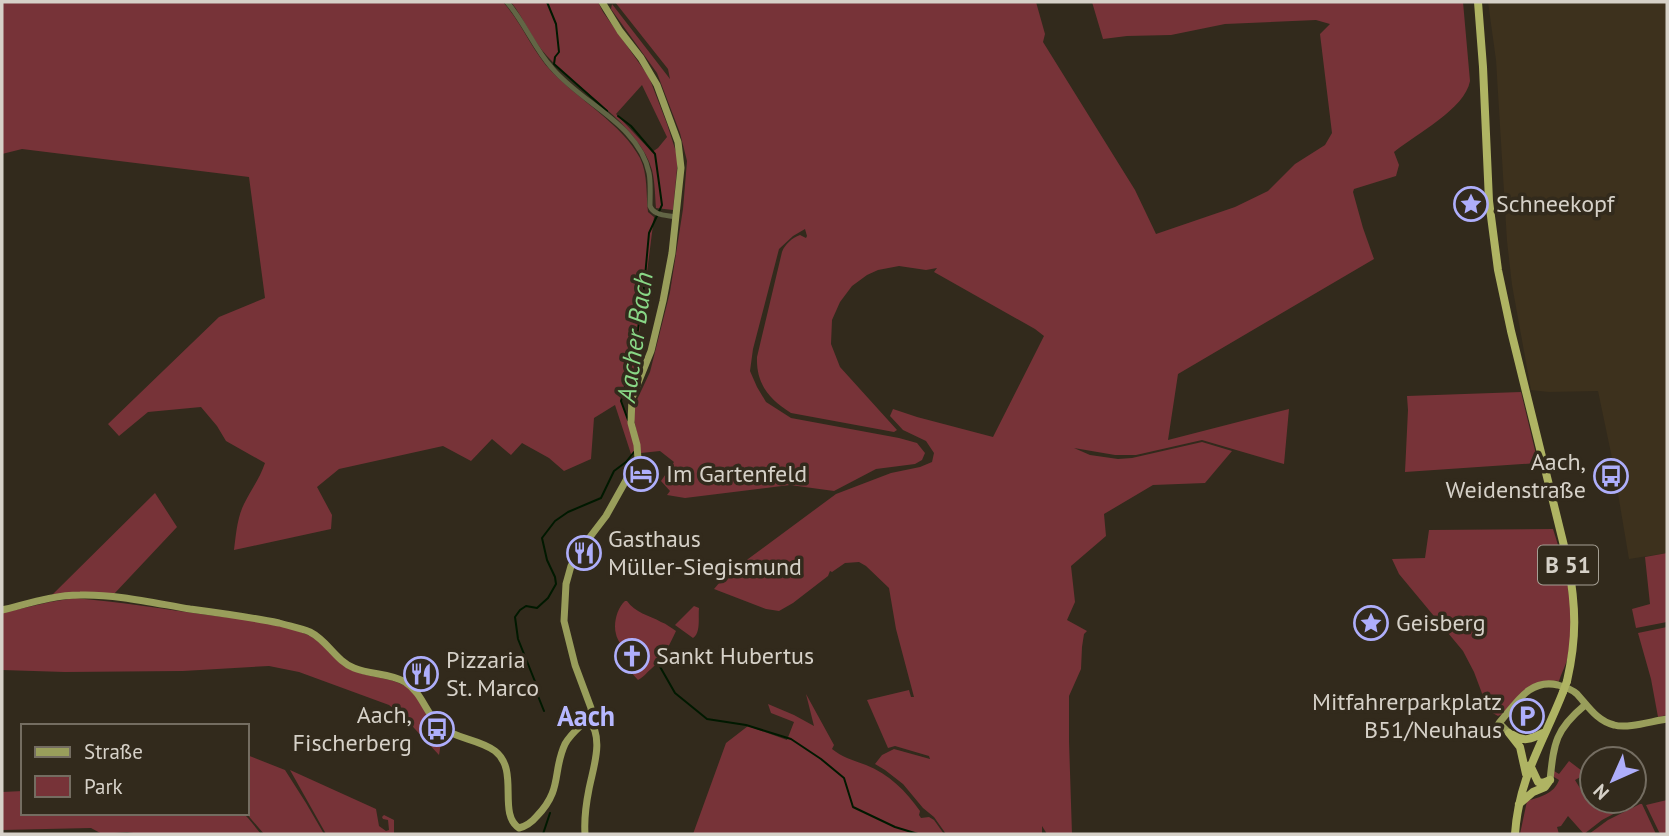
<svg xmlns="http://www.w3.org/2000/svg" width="1669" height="836" viewBox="0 0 1669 836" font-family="'PT Sans',sans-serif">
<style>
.built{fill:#3d311d}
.green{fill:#773338;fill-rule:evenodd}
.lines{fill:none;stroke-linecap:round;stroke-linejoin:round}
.stream{stroke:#001900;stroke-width:2}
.minor{stroke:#626545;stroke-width:5}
.major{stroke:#999e5b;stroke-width:7}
.highway{stroke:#afb463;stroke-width:8}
.highway-bridge{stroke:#afb463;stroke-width:8}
.labels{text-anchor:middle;stroke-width:7;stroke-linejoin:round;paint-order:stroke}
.shield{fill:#322a1c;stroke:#a59f94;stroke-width:2}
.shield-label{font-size:23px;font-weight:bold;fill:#d6d1c8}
.poi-label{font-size:24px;fill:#d6d1c8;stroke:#322a1c;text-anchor:start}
.water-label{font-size:26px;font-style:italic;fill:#89d786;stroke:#322a1c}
.quarter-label{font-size:28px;font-weight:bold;fill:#b7b8ff;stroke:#322a1c}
</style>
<rect width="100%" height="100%" fill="#322a1c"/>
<path class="built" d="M1488 2H1667V553L1629 559 1612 458 1598 391 1549 392 1531 390 1512 285 1507 241 1496 60Z"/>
<path class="green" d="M2 2H503C522 23 532 51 552 72 578 99 623 125 640 158 648 174 646 195 648 212L654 217 634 375 621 401 633 435 637 453 631 454 615 405 594 418 591 459 564 471 549 458 522 443 511 455 492 439 471 461 443 446 339 469 317 487 332 515 331 529 234 550C236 535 237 518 244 504 251 490 260 478 265 463L226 441 217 426 201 407 148 412 119 436 108 424 219 317 265 298 249 177 22 149 2 154Z
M511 2H598L603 12 649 77 667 124 678 158 673 210 656 208C655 196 655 182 652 170 640 126 577 89 547 56 532 40 524 18 511 2ZM642 85 667 137 658 148 652 152 616 114Z
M615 2H1036L1045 34 1043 42 1135 190 1156 234 1235 207 1268 191 1295 164 1325 145 1332 133 1320 34 1330 24 1316 20 1225 24 1171 35 1127 36 1103 39 1092 2H1463L1470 81C1465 109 1416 134 1394 152L1399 165 1396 176 1354 189 1353 192 1363 228 1374 259 1178 374 1168 440 1289 409 1284 464 1202 440 1136 455H1115L1074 448 1090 455 1118 459 1132 458 1202 442 1232 451 1205 483 1153 485 1104 514 1106 536 1071 566 1075 602 1067 620 1087 631 1084 634 1082 647 1081 669 1069 696V741L1072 834H1047L1042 826V834H946L934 817 923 808 903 784 885 770 875 764 882 755 894 749 930 759 929 756 895 746 888 748 867 700 909 690 911 697H914L896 629 889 588 866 566 859 562 845 563 832 572 830 571 828 576 793 603 779 611 766 609 714 589 725 576 836 494 891 473 920 467 932 462 934 453 926 441 903 430 890 416 893 409 917 417 993 437 1044 336 1035 329 934 272 937 268 926 270 899 266 878 270 867 275 852 286 840 302 832 320 831 344 840 367 897 430 894 432 791 413C769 399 756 384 757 357L782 252C785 244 792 238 800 235L806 238 807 236 805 229 793 236 779 249 753 349 750 371 757 387 766 402 791 418 899 438 917 443 925 453 922 460 915 464 876 469 834 491 790 485 685 498 667 495 670 491 661 481 674 462 660 451 641 453 634 419 635 404 650 372 670 292 683 209 687 161 680 133 657 73 611 9 612 4 670 79 668 69Z
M1521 392 1538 463 1405 472 1408 410 1407 396Z
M155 493 177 527 114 594 52 595Z
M1553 529C1566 569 1578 617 1567 660 1565 667 1561 674 1559 681 1527 679 1522 693 1502 714L1498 716 1491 712 1486 704 1474 672 1463 651 1399 574 1392 559 1425 558 1429 530Z
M1667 553V622L1636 628 1632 609 1650 604 1645 557Z
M75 598C120 602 164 609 208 615 239 619 273 621 303 633 324 640 335 663 354 671 371 678 389 677 405 686 417 692 437 725 440 739 441 744 440 749 439 755L402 715 389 705 299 672 269 666 183 671 65 672 2 670V613L50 602Z
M625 601H627C635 613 649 615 661 622 667 624 671 628 676 631 669 646 663 659 651 669 646 673 644 677 638 680L628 669 635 657 640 654 642 652 636 645 625 650C622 645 617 640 616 634 613 624 617 608 625 601Z
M694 606 699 608C698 618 701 633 693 638L675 625Z
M1667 627V715L1658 717 1651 679 1638 633Z
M806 694 834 745 832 749C843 758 853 760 866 765 889 774 906 791 920 811L919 815 921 818 929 817 934 820 944 834H693L726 743 748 726 787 740 794 722 771 713 768 704 794 715 814 726Z
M247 755 285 770 306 803 324 834H264L246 813Z
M1569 761 1586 774 1575 780 1589 803 1592 801H1634V790L1639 798 1638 801 1602 820 1584 834 1568 816 1561 826 1557 827 1559 834H1520L1527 801C1540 797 1554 794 1559 780L1554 777V771L1559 774Z
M290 770 376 809 379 826 386 831 389 830 388 820 383 819 382 817 384 815 394 820V834H326Z
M23 791V813H243L248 818 261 834H140L127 832 102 834 91 828 2 830V792Z
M1667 800V834H1660L1646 805Z
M1640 804H1642L1656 834H1589L1608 820Z"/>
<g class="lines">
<path class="stream" d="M547 2 556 24 559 52 555 57 554 64 607 111
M618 116 631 126 655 154 662 205 649 233 644 288 635 350 621 401 628 420
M659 665 675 693 707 719 746 725 791 739 821 759 844 778 853 807 895 827 918 834
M544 711 538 696V689L518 639 515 617 520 610 526 606 537 608 548 598 556 584 555 577 547 560 542 538 555 521 568 512 601 498 614 471 626 462 634 452
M543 834 550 813"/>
<path class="minor" d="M507 2C525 23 534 48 552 68 582 104 639 124 649 173 651 183 650 195 650 206 654 216 666 215 676 217"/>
<path class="major" d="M2 610C27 604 53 595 80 595 116 594 154 603 190 609 220 613 250 617 279 623 289 626 300 628 310 632 328 641 336 661 354 668 371 675 390 673 405 682 423 693 426 715 441 727 456 739 479 739 495 751 520 770 497 814 519 828 527 826 532 822 537 816 563 789 552 772 565 744 571 733 580 727 588 719
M588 719 591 713V708L575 665 564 621 566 584 571 566 577 554 606 516 638 459 637 445 631 423 632 398 651 351 663 301 672 253 681 168 678 142 657 85 641 58 620 31 602 2
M1509 733 1499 723C1516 704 1529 678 1558 685 1565 687 1572 689 1577 694 1588 706 1597 721 1614 725 1628 729 1652 721 1667 719
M1550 780C1554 743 1555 730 1585 705
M585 834C584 819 586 804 589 789 593 768 605 737 588 719"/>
<path class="highway" d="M1478 2 1483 67 1489 201 1498 270 1511 331 1568 562C1576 607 1577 637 1567 681
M1509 733 1520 747 1526 774
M1513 735C1525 743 1533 738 1545 732
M1530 765 1538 782 1543 783 1550 780
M1519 804 1533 792 1545 787 1550 780
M1515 834C1519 777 1543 743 1563 692"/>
<path class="highway-bridge" d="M1563 692 1567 681"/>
</g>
<defs>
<g id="sight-ring" transform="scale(1.75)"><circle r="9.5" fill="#322a1c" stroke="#aeaefb" stroke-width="1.5"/><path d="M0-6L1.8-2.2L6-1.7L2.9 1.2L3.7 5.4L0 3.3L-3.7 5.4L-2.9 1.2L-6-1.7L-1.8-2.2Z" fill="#aeaefb"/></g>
<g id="hotel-ring" transform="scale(1.75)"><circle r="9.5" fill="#322a1c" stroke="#aeaefb" stroke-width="1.5"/><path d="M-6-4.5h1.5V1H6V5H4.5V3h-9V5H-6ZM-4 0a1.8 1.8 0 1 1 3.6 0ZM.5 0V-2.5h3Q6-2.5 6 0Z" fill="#aeaefb"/></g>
<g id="bus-ring" transform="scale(1.75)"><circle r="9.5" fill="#322a1c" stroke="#aeaefb" stroke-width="1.5"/><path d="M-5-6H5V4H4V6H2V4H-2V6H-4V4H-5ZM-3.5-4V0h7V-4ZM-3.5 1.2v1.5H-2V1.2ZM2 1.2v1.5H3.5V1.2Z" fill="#aeaefb"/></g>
<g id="restaurant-ring" transform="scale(1.75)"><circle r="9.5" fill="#322a1c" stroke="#aeaefb" stroke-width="1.5"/><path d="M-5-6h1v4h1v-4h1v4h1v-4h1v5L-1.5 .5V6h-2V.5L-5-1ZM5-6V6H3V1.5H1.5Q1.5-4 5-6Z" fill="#aeaefb"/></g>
<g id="church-ring" transform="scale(1.75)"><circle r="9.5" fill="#322a1c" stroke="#aeaefb" stroke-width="1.5"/><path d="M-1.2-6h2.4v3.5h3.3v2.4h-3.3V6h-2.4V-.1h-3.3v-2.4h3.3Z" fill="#aeaefb"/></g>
<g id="parking-ring" transform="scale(1.75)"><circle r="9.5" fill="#322a1c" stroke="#aeaefb" stroke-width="1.5"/><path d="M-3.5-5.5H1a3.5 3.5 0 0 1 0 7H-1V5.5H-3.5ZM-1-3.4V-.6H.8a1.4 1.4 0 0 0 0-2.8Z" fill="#aeaefb"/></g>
</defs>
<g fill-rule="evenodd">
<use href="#sight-ring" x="1471" y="204"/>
<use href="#hotel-ring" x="641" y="474"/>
<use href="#bus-ring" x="1611" y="476"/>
<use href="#restaurant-ring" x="584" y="553"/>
<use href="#sight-ring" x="1371" y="623"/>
<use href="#church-ring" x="632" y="656"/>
<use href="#restaurant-ring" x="421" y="674"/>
<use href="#parking-ring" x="1527" y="716"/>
<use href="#bus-ring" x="437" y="729"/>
</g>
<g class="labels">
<rect class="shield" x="1538" y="545.5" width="60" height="39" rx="5"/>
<g class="shield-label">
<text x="1568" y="573">B 51</text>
</g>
<g class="poi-label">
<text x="1496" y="212">Schneekopf</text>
<text x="1586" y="470" text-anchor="end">Aach,<tspan x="1586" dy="28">Weidenstraße</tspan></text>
<text x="666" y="482">Im Gartenfeld</text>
<text x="608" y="547">Gasthaus<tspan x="608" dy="28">Müller-Siegismund</tspan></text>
<text x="1396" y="631">Geisberg</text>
<text x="656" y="664">Sankt Hubertus</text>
<text x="446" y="668">Pizzaria<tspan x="446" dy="28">St. Marco</tspan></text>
<text x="1502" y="710" text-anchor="end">Mitfahrerparkplatz<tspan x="1502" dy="28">B51/Neuhaus</tspan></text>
<text x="412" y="723" text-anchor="end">Aach,<tspan x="412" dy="28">Fischerberg</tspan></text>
</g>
<g class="water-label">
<text transform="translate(635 337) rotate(-82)" y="9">Aacher Bach</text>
</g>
<g class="quarter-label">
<text x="586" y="726">Aach</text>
</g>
</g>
<rect width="1669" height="836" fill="none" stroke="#d6d1c8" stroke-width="7"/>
<rect x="21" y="724" width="228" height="91" fill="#322a1c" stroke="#746d61" stroke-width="2"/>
<rect x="35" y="747" width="35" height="10" fill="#999e5b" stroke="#746d61" stroke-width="2"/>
<text x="84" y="759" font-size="21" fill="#d6d1c8">Straße</text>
<rect x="35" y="776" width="35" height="21" fill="#773338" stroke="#746d61" stroke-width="2"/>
<text x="84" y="794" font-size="21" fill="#d6d1c8">Park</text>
<g transform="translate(1613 780) rotate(225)"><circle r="33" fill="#322a1c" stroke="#746d61" stroke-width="2"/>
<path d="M0-5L12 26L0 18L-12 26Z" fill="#aeaefb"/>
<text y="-10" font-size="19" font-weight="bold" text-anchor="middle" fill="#d6d1c8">N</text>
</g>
</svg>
